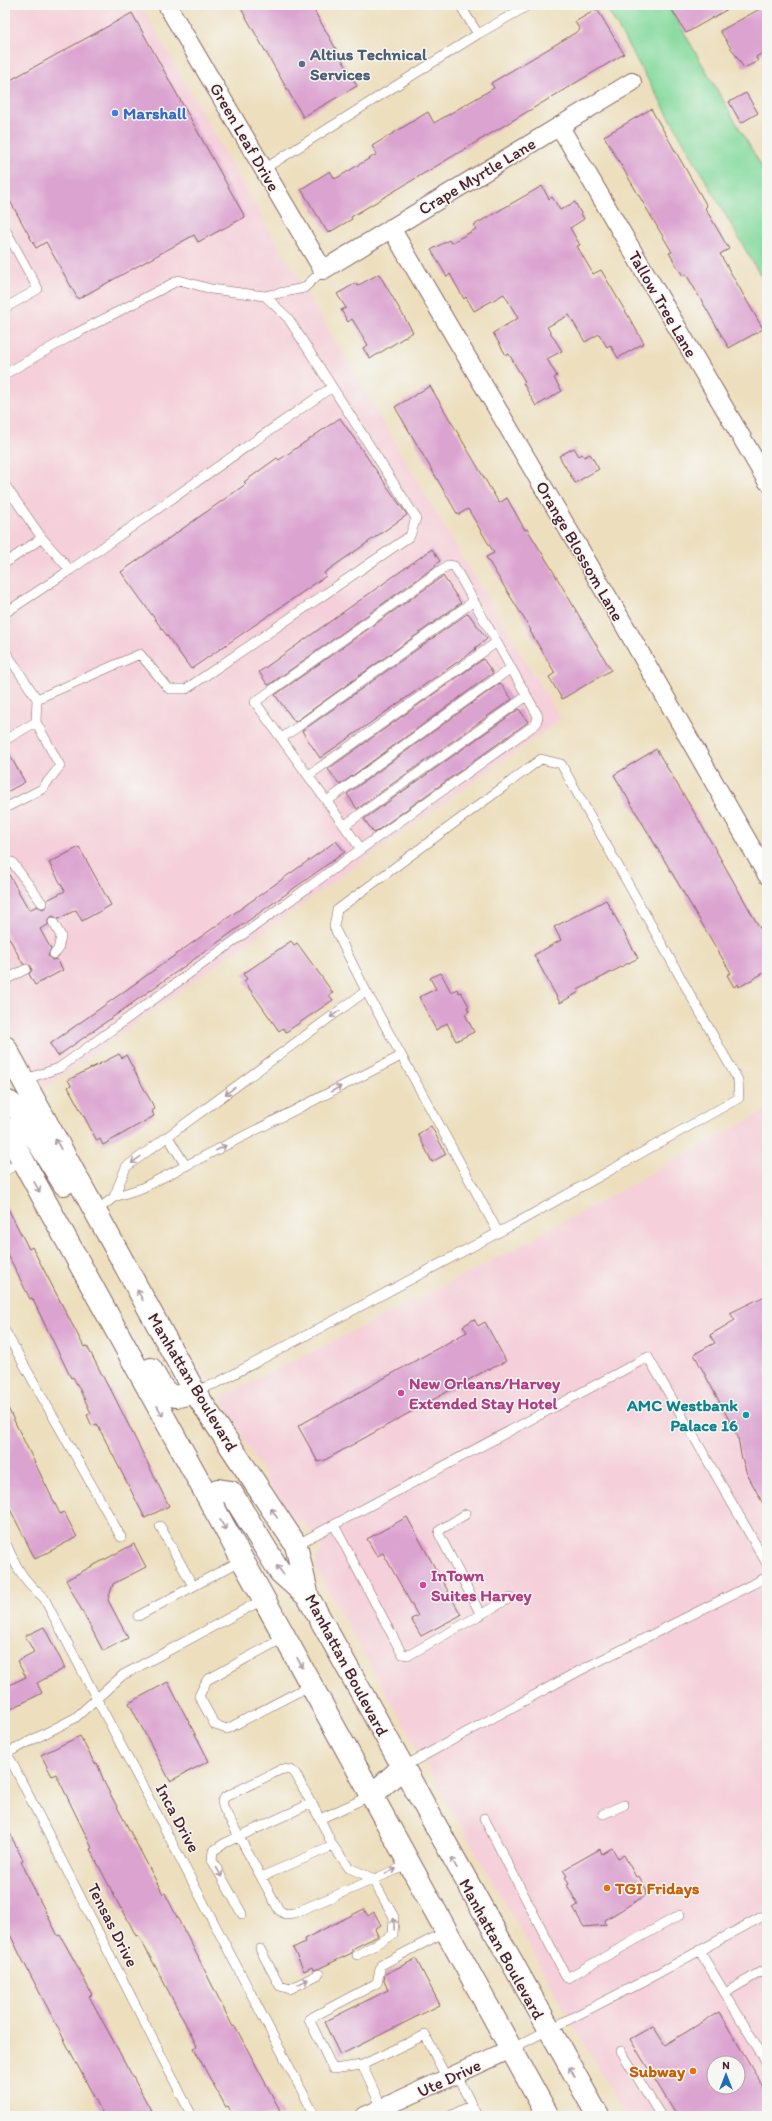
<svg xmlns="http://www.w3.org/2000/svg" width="772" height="2121" viewBox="0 0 772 2121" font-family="Itim,sans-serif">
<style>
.built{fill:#f5cfd9;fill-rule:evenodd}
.green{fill:#84da9d;stroke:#677c64}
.building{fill:#dba3d0;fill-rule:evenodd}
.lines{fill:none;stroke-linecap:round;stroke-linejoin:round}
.lane-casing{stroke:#83625e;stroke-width:10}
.street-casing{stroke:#83625e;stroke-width:20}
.secondary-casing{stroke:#83625e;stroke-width:24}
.lane{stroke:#fff;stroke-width:9}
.street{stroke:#fff;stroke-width:18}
.secondary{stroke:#fff;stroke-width:22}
.oneway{stroke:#ae9aa0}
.service-dot{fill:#5c6f8a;stroke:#f6f6f2;stroke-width:1.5}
.shop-dot{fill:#3f7fe0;stroke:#f6f6f2;stroke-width:1.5}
.hotel-dot{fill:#d1479c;stroke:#f6f6f2;stroke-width:1.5}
.culture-dot{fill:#0f9aa8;stroke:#f6f6f2;stroke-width:1.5}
.food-dot{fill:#e8710a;stroke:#f6f6f2;stroke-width:1.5}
.labels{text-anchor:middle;stroke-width:3;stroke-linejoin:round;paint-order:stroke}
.service-label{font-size:17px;font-weight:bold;fill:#4e5e75;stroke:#f6f6f2;text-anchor:start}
.shop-label{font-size:17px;font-weight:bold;fill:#366cbe;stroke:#f6f6f2;text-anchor:start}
.street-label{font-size:17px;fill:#4a1f2b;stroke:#f6f6f2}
.hotel-label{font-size:17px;font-weight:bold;fill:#b23c85;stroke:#f6f6f2;text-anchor:start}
.culture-label{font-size:17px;font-weight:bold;fill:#0d838f;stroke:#f6f6f2;text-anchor:end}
.food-label{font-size:17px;font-weight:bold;fill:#c56008;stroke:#f6f6f2;text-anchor:start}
</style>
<rect width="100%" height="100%" fill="#f6f6f2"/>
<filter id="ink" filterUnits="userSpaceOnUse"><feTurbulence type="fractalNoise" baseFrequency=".025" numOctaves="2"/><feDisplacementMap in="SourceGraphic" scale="8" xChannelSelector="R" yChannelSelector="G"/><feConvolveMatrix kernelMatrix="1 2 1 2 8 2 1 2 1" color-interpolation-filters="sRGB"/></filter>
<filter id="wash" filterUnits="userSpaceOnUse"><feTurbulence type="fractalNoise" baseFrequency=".012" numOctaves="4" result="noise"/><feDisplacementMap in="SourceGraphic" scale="16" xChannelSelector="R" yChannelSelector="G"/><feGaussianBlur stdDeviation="0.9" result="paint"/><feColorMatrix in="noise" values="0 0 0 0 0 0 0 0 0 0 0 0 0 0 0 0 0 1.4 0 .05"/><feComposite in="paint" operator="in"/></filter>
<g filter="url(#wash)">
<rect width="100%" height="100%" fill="#eddfbe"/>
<path class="built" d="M5 5H141L249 195 449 535 561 719 45 1088 5 1017Z
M767 1110V2116H625L315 1567 317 1557 323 1547 305 1523 288 1519 221 1397 479 1268ZM714 2063H738V2087H714Z"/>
<path class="green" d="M605 5H668L767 176V287Z"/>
<g id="blocks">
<path class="building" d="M239 5H311L357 86 303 117Z
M669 5H735L686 33Z
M767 5V50L756 57 758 61 744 68 720 31Z
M597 9 624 54 351 217 352 219 328 233 301 189 330 171 335 179 377 154 372 146 428 112 434 123 494 88 491 83 580 30 575 22Z
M132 13 245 217 198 242 194 235 78 299 46 242 36 248 5 192V83Z
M746 93 758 113 741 123 729 102Z
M651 109 707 206 705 208 729 249 720 254 763 329 729 348 686 274 683 276 669 253 672 252 604 136Z
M542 186 549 199 552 197 560 210 575 202 584 219 570 228 580 245 577 246 593 274 601 270 644 343 618 358 610 345 607 347 599 334 585 342 569 315 547 327 562 351 547 359 557 376 554 378 562 391 536 406 523 383 525 382 509 354 506 355 493 333 518 318 504 294 474 311 466 297 464 299 450 274 447 277 431 250 449 240 451 243 476 229 474 225Z
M379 274 413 332 370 359 363 348 368 345 352 319 348 322 341 310 346 308 337 294 356 283 357 286Z
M430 386 499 503 507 498 525 530 527 529 550 566 611 670 562 699 549 677 555 673 530 631 531 630 486 557 494 553 468 509 458 515 395 407Z
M340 418 407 515 324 573 326 576 191 669 121 572 246 484 244 482 277 458 279 460Z
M574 448 579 456 582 454 584 457 590 454 599 469 575 483 559 456Z
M432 549 440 561 435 565 436 566 269 685 267 684 259 672Z
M443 576 461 603 295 722 275 695Z
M468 613 487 639 475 648 476 649 320 758 302 731Z
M483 659 493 673 340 785 328 769Z
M500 683 512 699 357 809 347 794Z
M519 709 528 722 374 833 364 819Z
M5 747 25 782 5 793Z
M656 749 697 817 762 932 767 929V971L739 987 738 984 734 987 727 975 731 973 614 775Z
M336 841 345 852 58 1056 50 1044Z
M79 847 111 905 82 921 76 910 58 919 53 916 48 919V925L40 929 51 949 48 956 52 960 57 959 63 970 35 985 29 974 32 970 31 966 23 964 5 930V871H7L29 910 37 906 43 909 47 906V900L65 891 49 863Z
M606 900 638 958 578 990 579 992 560 1003 534 955 561 940 554 927Z
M291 941 294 945 297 943 321 976 333 993 329 995 333 1000 286 1032 283 1028 279 1031 244 981 247 979 243 974Z
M441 973 451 992 457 989 459 993 461 992 469 1006 467 1007 469 1011 465 1014 474 1032 456 1041 447 1023 436 1030 419 997 436 989 430 978Z
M119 1054 122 1058 126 1055 155 1109 152 1111 154 1116 103 1145 100 1139 97 1141 87 1122 68 1087 71 1085 68 1080Z
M431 1126 446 1154 432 1162 418 1134Z
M5 1203 29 1249 32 1247 84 1347 87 1346 110 1390H111L169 1506 145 1518 97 1424 92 1426 87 1415 91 1413 79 1388 73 1377 71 1378 32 1298 30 1299 5 1249Z
M767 1295V1511L747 1474 741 1455 738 1437 694 1354 715 1343 710 1335 735 1320 730 1313Z
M474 1319 478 1326 485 1322 506 1361 489 1370 488 1369 325 1460 318 1462 298 1426 467 1332 463 1326Z
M5 1402 60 1514 64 1512 77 1537 35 1559 5 1499Z
M407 1517 461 1615 421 1636 411 1619 418 1616 383 1553 377 1556 367 1539Z
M134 1544 146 1567 113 1584 108 1600 128 1638 103 1651 66 1580Z
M44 1627 65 1668 37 1683 42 1693 5 1712V1687L26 1677 17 1661 34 1652 25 1636Z
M168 1682 209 1761 170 1781 129 1703Z
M80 1736 95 1764 97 1763 105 1784 163 1894 165 1893 184 1931H185L233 2027 235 2026 283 2116H233L228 2106 226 2107 207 2073 194 2048 197 2046 159 1973 138 1935 136 1936 122 1908 121 1909 90 1849 92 1848 56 1774 52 1776 41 1755Z
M5 1824 23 1860 21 1861 34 1889 58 1936 60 1935 80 1971 92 1995 89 1996 154 2116H104L20 1955 5 1924Z
M612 1848 618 1858 624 1855 636 1877 639 1876 647 1891 645 1893 646 1895 605 1920 606 1925 584 1927 573 1908 578 1905 567 1885 569 1884 565 1877 567 1876 563 1870 600 1849 602 1854Z
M364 1909 368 1916 374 1912 381 1925 375 1929 378 1936 352 1949V1953L320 1968 314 1970 312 1967 304 1971 293 1948 305 1942 304 1939Z
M416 1959 440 2005 340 2055 324 2022 388 1990 384 1981 385 1974Z
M719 2012 767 2093V2110L757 2116H677L630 2039 653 2026 665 2045ZM714 2063H738V2087H714Z"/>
</g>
</g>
<g filter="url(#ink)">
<use href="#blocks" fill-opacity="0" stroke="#83625e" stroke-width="1"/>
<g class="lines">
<g class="lane-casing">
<path id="lane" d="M460 5 478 34 529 5
M264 169 478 34
M5 229 38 289 5 308
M5 374 71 336 179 280 211 289 265 296 304 288 323 270
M5 485 42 538 5 563
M42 538 70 570
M5 613 70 570 332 387
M5 651 37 699 36 722 5 740
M37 699 140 654 169 689H186L410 536 416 518 288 318 265 296
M282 738 474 601
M309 775 497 642
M327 801 511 668
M5 808 42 789 60 766 36 722
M345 825 527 696
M5 865 12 862 42 903
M53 922 61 936 58 950 54 954
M5 980 26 969
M23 1080 59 1068 361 849 255 702 448 565 454 566 538 716 536 724 361 849
M168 1137 186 1166
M5 1171 23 1161
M114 1197 126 1167 366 991
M95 1212 114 1197 142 1188 401 1056
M5 1331 121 1537
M194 1391 217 1383 520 1221 739 1098 738 1080 561 764 541 759 337 910 334 927 366 991 498 1232
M466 1514 440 1530 439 1534 481 1615
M334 1525 402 1654 409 1655 510 1598
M160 1526 193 1586
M5 1541C16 1567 22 1579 44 1598L315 2116
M296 1545 648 1357 767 1564
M138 1616 242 1560
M285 1637 207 1680 199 1696 215 1725 227 1729 311 1685
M5 1749 192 2116
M7 1753 75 1718 123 1675 264 1599
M403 1767 577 1672 767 1577
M603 1814 624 1805
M484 1818 567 1978 680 1915
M320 1819 295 1773 290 1770 282 1769 225 1797 222 1802 224 1809 279 1910 285 1914 294 1913 410 1864
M261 1877 333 1846
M242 1914 212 1860 213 1851 225 1843 312 1803
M260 1949 280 1986 290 1989 319 1974
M699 1950 767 2063
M357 1955 393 1935 394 1917 372 1878 349 1868 333 1846 320 1819 372 1795
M725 1993 767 1968
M511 2049 640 1983 767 1914
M621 2051 661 2116
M362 2065 333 2069 309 2019 377 1983 381 1965 447 1931
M457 2075 477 2116
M382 2108 362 2065 425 2035 447 2079
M450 2116 472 2105"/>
</g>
<g class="street-casing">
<path id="street" d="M167 5 323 270 632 82
M560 127 767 481
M391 228 619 616 767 875
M365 2116 511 2049"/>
</g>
<g class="secondary-casing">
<path id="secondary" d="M5 1047 194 1391 296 1545 308 1597 598 2116
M5 1101 10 1103 19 1111 64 1184
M5 1128 548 2116
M151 1369C164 1391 167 1404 194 1391
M211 1503 214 1494 218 1490 231 1492 280 1572 308 1597
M372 1795 402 1768"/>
</g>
<use href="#lane" class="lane"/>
<use href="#street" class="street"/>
<use href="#secondary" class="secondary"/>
</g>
<defs><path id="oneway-shaft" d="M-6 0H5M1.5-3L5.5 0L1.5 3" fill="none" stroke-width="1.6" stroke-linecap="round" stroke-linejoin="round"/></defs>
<g class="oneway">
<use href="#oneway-shaft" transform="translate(335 1014) rotate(144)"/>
<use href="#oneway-shaft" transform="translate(336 1089) rotate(-27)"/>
<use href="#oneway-shaft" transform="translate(230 1091) rotate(144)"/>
<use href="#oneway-shaft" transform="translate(58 1144) rotate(-119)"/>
<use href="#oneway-shaft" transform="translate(221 1148) rotate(-27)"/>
<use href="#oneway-shaft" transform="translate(136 1160) rotate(144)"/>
<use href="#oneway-shaft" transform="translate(37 1187) rotate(61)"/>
<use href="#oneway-shaft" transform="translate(140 1295) rotate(-119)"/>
<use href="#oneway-shaft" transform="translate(160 1411) rotate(61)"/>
<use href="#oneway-shaft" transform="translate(274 1513) rotate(-123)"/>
<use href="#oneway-shaft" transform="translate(223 1525) rotate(61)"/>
<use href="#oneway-shaft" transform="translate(280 1570) rotate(-129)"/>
<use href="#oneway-shaft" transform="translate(300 1663) rotate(61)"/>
<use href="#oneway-shaft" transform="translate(454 1863) rotate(-119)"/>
<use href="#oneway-shaft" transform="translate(391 1871) rotate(-21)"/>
<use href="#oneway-shaft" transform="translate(219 1872) rotate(61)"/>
<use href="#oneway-shaft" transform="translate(394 1924) rotate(-92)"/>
<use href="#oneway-shaft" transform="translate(303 1982) rotate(-26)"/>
<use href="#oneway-shaft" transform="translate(572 2072) rotate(-120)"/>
</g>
</g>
<circle class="service-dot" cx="302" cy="64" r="4"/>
<circle class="shop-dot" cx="115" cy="113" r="4"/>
<g class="hotel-dot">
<circle cx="401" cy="1393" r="4"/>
<circle cx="423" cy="1585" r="4"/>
</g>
<circle class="culture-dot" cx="746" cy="1415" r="4"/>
<g class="food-dot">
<circle cx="607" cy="1888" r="4"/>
<circle cx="693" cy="2071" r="4"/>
</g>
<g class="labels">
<g class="service-label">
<text x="310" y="60">Altius Technical<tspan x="310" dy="20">Services</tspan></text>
</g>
<g class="shop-label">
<text x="123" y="119">Marshall</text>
</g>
<g class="street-label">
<text transform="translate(245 137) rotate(60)" y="6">Green Leaf Drive</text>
<text transform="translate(477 176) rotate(-31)" y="6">Crape Myrtle Lane</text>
<text transform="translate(663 304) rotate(60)" y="6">Tallow Tree Lane</text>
<text transform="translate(580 551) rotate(60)" y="6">Orange Blossom Lane</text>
<text transform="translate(193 1382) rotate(59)" y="6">Manhattan Boulevard</text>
<text transform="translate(347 1665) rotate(62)" y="6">Manhattan Boulevard</text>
<text transform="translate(178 1818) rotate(62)" y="6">Inca Drive</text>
<text transform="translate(113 1925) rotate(63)" y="6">Tensas Drive</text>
<text transform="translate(502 1949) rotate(61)" y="6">Manhattan Boulevard</text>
<text transform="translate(449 2078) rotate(-25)" y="6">Ute Drive</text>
</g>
<g class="hotel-label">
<text x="409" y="1389">New Orleans/Harvey<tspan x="409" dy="20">Extended Stay Hotel</tspan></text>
<text x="431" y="1581">InTown<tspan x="431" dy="20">Suites Harvey</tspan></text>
</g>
<g class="culture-label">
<text x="738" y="1411">AMC Westbank<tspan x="738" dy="20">Palace 16</tspan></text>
</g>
<g class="food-label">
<text x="615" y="1894">TGI Fridays</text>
<text x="685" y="2077" text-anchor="end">Subway</text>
</g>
</g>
<rect width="772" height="2121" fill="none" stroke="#f6f6f2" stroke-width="20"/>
<g transform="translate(726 2075)"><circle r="19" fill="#f6f6f2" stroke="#b1a0a2"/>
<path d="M0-3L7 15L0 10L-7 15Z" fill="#1f6fb2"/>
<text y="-6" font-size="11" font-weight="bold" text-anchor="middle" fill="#4a1f2b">N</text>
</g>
</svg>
